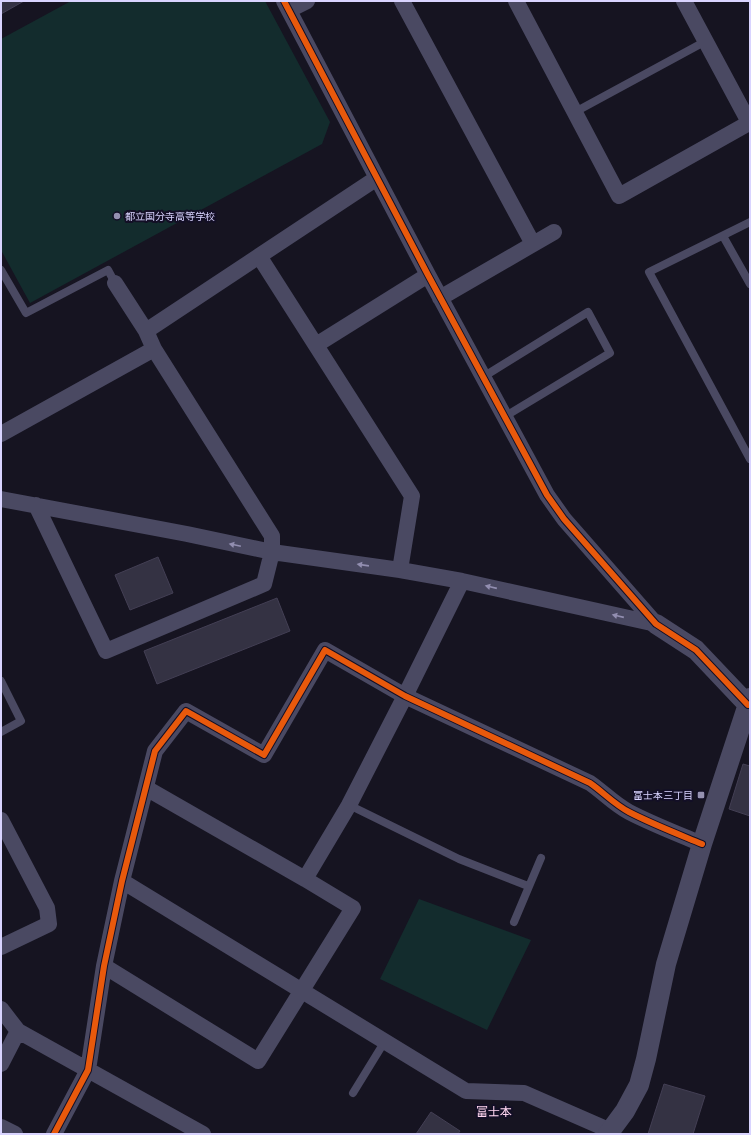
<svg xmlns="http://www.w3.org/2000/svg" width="751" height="1135" viewBox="0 0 751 1135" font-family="'Work Sans','Noto Sans JP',sans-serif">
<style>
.green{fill:#132c2d}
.building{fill:#343243;stroke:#433f54}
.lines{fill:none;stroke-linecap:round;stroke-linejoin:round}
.service{stroke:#4a4962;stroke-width:8}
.minor{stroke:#4a4962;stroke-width:16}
.tertiary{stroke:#4a4962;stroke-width:20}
.cycleway-casing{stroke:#130f26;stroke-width:8}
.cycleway{stroke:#e8590c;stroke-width:6}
.oneway{fill:#928eb0}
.poi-dot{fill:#9591b1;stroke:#130f26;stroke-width:1.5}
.labels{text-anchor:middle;stroke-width:4;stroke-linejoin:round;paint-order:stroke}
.poi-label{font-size:10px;fill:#d9d4ff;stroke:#130f26;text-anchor:start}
.quarter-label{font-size:12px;fill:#ffd6f0;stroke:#130f26}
</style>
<rect width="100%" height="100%" fill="#161421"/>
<path class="green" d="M71 1H265L330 122 322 144 30 303 1 250V39Z
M419 899 531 940 487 1030 380 979Z"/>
<path class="building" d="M1 1H24L1 14Z
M158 557 173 593 130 610 115 575Z
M277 598 290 631 157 684 144 651Z
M743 764 750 766V816L729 809Z
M664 1084 705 1096 693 1134H648Z
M431 1112 460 1131 458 1134H416Z"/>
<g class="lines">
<path class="service" d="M575 112 706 41
M750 222 649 272 750 459
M723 236 750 284
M1 270 26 313 108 270 115 283
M483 377 588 312 610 353 504 417
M1 681 21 721 1 732
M349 805 459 859 528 886
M514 922 541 858
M353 1093 385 1041"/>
<path class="minor" d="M284 1 428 275 547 495 564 519 656 624
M402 1 533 244
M516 1 619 196 749 123
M684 1 750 124
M289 10 307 1
M259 256 412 496 400 570
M440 298 554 232
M146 331 377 178
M316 345 428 275
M1 434 154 349
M1 499 187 534 272 552 400 570 462 581 656 624
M36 505 106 651 264 584 272 552V536L154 349 146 331 115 283
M1 820 47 908 49 924 1 947
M305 879 349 805 405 696 462 581
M122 881 466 1091 524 1093 611 1131
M104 966 258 1061 353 908 305 879 146 788
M1 1009 18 1031 203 1134
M1 1064 18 1031
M1 1127 15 1134
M54 1134 88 1070 104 966 122 881 155 751 186 711 264 755 325 650 405 696 590 783C603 792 614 804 629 812 652 824 678 834 702 844"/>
<path class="tertiary" d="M656 624 696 650 748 705H750
M608 1134 625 1111 639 1085 646 1059 666 964 702 844 750 698"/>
<g class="cycleway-casing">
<path id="cycleway" d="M284 1 428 275 547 495 564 519 656 624 696 650 748 705H750
M54 1134 88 1070 104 966 122 881 155 751 186 711 264 755 325 650 405 696 590 783C603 792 614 804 629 812 652 824 678 834 702 844"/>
</g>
<use href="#cycleway" class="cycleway"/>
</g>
<defs><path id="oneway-solid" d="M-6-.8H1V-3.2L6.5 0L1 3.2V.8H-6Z"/></defs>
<g class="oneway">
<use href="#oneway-solid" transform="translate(235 545) rotate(-168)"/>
<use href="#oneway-solid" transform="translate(363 565) rotate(-172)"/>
<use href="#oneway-solid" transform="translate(491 587) rotate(-167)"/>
<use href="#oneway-solid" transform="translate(618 616) rotate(-167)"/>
</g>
<g class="poi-dot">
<circle cx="117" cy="216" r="4"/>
<rect x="697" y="791" width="8" height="8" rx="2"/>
</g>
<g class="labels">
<g class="poi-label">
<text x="125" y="220">都立国分寺高等学校</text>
<text x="693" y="799" text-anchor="end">富士本三丁目</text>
</g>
<g class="quarter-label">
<text x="494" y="1116">富士本</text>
</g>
</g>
<rect width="751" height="1135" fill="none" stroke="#d9d4ff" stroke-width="4"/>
</svg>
